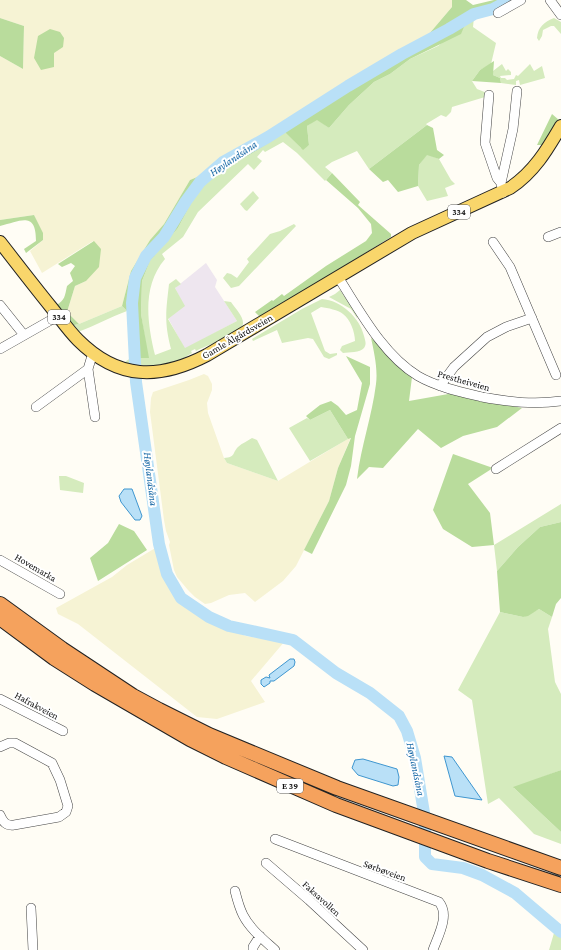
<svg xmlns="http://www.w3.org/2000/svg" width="561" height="950" viewBox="0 0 561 950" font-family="'Crimson Pro',serif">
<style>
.industrial{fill:#eee6ef}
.farmland{fill:#f6f3d4}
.green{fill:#d5ebbd}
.forest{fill:#b9dc9c}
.water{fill:#b9e0f7;stroke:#3f96cf}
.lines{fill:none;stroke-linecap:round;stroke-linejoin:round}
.river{stroke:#b9e0f7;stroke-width:12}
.minor-casing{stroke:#444;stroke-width:10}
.major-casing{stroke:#222;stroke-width:14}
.highway-casing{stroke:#222;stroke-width:16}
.minor{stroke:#fff;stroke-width:9}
.major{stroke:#f9d66b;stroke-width:12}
.highway{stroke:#f5a25d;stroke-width:14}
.labels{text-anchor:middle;stroke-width:4;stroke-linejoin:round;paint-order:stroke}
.shield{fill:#fff;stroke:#585858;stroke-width:1}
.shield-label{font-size:9px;font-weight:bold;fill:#111}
.street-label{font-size:10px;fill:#111;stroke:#fff}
.water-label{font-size:11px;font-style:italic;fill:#1768a6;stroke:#fff}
</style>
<rect width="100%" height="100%" fill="#fffdf5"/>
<path class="industrial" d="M206 263 217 280 215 287 237 321 185 349 168 318 184 306 175 288Z"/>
<path class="farmland" d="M0 0H452V7L429 34 202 175 190 180 164 224 150 240 131 271 122 306 79 324 67 312 75 286 86 281 93 241 42 273 30 251 43 240 34 215 0 220V56L23 69 24 26 0 18Z
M204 374 208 376 212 384V390L207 403 208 413 224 458 227 463 278 481 351 437 338 468 329 501 296 566 283 581 255 602 245 593 229 595 211 603 205 604 195 597 188 590 177 577 174 570 169 545 170 542 166 531 164 520 150 412 151 398 153 392 189 380Z
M157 547 162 564 164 580 176 597 219 626 246 636 270 640 285 641 251 681 265 702 217 719 197 717 78 624 58 614 56 608 112 577 127 565Z"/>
<path class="green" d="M474 17 473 27 496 43 491 64 480 70 472 81 477 89 487 93 485 97 452 107 451 112 446 117 441 115 426 124 427 125 369 169 357 151 332 162 325 167 332 173 325 181 297 153 283 142 265 152 263 150 257 157 262 161 254 170 248 164 198 212 183 237 162 254 165 259C142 286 147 322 155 355L171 349C164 322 166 311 169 284L176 279 181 284 175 288 185 306 168 319 185 348 237 321 224 301 231 302C235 308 244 317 243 324 241 334 205 346 196 351L195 349 191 351 192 353 174 364 145 368 123 363 131 358H148L141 314 142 281 150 261 178 228 195 196 207 181 261 148 285 131 301 148 309 145 307 126 317 119 329 128 349 105 374 82 390 74 410 59 438 46Z
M554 18 561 22V34L554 26H551L543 30 542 36 539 41 537 38C538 27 544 22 554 18Z
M502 64 506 71 508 69 511 72V75L500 76 501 78H505L507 80 514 79 516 75 518 76 530 64 534 71 542 66 545 78 520 85 519 80 516 81V85L501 83 500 78 493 75V71Z
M427 154 439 159 451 180 455 184 445 188 448 196 427 201 418 186 419 165Z
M253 191 259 198 247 211 245 210 240 204Z
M294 224 296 226 239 286 231 288 223 278 227 273 231 274 237 278 249 262 247 259 270 234 280 231Z
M340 290 358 316 357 318 351 309 329 297 335 294Z
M322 299C341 300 360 318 364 336 365 340 367 344 364 348 360 353 349 352 343 353L340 350 342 346 355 341C355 332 350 319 343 314 338 310 328 308 321 307L311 313 325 351 330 354 337 353V355L329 359 324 357 313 339 308 338 282 343 277 330 253 341 252 339 302 309Z
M122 306 127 311C110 317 95 326 78 332L70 326 79 324Z
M330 410 348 439 310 461 289 428 307 418 310 420Z
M252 438 257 440 278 481 227 463 224 458C236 457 232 453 238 447 242 443 248 441 252 438Z
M59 476H66L84 483 83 493 60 490Z
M561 504V522L540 527 518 547 497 571 494 545Z
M539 609 552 617 548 629 555 682 561 694V770L514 788 561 832V844L534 834 499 798 488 804 472 700 458 690 500 612 523 617Z
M561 924V950H549L554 933Z"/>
<path class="forest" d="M452 0H466L473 5 494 0H515L499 9 474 17 466 22 461 34 410 59 390 74 374 82 349 105 329 128 317 120 307 126 309 145 303 150 285 132 261 148 207 181 195 196 178 228 150 261 142 281 141 314 149 358H131L130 314 122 306 131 271 150 240 164 224 190 180 202 175 274 129 429 34 452 7Z
M0 18 24 26 23 69 0 56Z
M50 29 60 32 64 38 63 47 54 53V67L41 70 34 58 38 36Z
M494 61 493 75 500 78 501 83 472 81 480 70Z
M552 114 559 120 561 119 544 145H537Z
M427 125 433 128 437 150 444 155 439 159 427 155 419 165 418 186 398 192 388 180 383 182 369 169Z
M332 173 360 202 358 205 391 234V237L261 318 255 312 272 300 273 301 282 294 284 296 326 266 366 241 372 233 371 224 358 208 326 180Z
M34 215 43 233V240L26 253 24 249 36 241C36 211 21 221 0 226V220Z
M94 241 101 249 99 267 86 281 75 286 67 312 79 324 70 326 56 305C65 301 65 295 67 286L73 281 70 273 75 266 71 263 62 267 58 264Z
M371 338 380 345 396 365 412 377 409 401 454 393 522 408 497 427 463 436 441 448 418 429 383 468 369 467 357 479C361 446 372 416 376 384 378 369 374 352 371 338Z
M346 356 370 367V384L355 436 351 466 346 485 312 554 304 550 329 501 338 468 351 438 348 439 330 410 310 420 306 416 320 405 331 401 338 406 346 415 357 410 362 383Z
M453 454 493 468 468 484 490 513 494 545 472 547 443 529 433 510Z
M561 522V598L556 604 552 617 539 609 528 616 523 617 500 612 497 571 518 547 540 527Z
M119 524 134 531 147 550 98 581 90 558 108 543Z
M561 770V832L513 787Z"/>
<path class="water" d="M124 489H132L142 516 140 520H135L121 502 119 496Z
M290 659H294L295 662 294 666 274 681H270V683L264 687 261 684V680L266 677 270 678 269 675Z
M444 756 452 757 482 800 455 796Z
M363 759 397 769 399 777 398 785 393 786 358 775 352 768 355 760Z"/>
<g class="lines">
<path class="river" d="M510 0 493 9 474 14 449 29 402 54 348 86 268 137 223 162 200 182 186 201 164 237 146 256 135 278 132 303 136 382 159 544 167 574 181 598 209 617 229 626 293 640 336 673 370 693 399 716 407 731 415 758 425 819V857L432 864 463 868 482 875 515 893 561 932"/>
<g class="minor-casing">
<path id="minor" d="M550 0 561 15
M498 13 521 0
M489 95 485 143 497 178 501 183
M503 193 501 183 513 129 517 91
M548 237 561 232
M493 242 510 267 556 375
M338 277C360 311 383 355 418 376 437 387 461 392 482 397 509 402 534 405 561 401
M0 305 24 335
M0 349 58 316
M94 354 91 359 88 369 95 417
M440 386 454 367 487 337 506 327 532 318
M36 407 88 369
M496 469 561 428
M0 560 60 594
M0 699 63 731
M0 747 9 743H15L52 763 60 780 68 806 66 812 59 817 14 825C6 826 3 822 0 815
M275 839 439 902C450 915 438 936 433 950
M266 863 309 900 363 950
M235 891C237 899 239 907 243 915 250 929 264 940 275 950
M31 908 33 950
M253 950V947L260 936"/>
</g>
<g class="major-casing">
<path id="major" d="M0 242C17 264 34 286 51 307 60 318 68 330 78 340 118 380 159 380 207 355L412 233 510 188C534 172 547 150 561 126"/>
</g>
<g class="highway-casing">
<path id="highway" d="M0 604 62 649 133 696 159 710 209 735 337 788 561 868
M0 618 54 658 95 684 190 739 226 757 336 805 488 861 561 885"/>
</g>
<use href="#minor" class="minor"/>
<use href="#major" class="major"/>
<use href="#highway" class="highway"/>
</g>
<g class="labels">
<g class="shield">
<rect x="448" y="205" width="22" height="14" rx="3"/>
<rect x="48" y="310" width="22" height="14" rx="3"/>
<rect x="277" y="779" width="26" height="14" rx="3"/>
</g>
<g class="shield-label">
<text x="459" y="215">334</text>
<text x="59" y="320">334</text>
<text x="290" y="789">E 39</text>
</g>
<g class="street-label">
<text transform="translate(237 336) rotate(-30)" y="4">Gamle Ålgårdsveien</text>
<text transform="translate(464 380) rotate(16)" y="4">Prestheiveien</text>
<text transform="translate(36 567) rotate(30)" y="4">Hovemarka</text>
<text transform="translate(37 705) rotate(28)" y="4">Hafrakveien</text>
<text transform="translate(385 870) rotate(20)" y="4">Sørbøveien</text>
<text transform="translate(322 898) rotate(42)" y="4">Faksavollen</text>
</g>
<g class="water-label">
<text transform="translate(233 158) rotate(-34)" y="4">Høylandsåna</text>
<text transform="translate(151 479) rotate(83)" y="4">Høylandsåna</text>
<text transform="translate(416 769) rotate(78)" y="4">Høylandsåna</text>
</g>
</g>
</svg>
